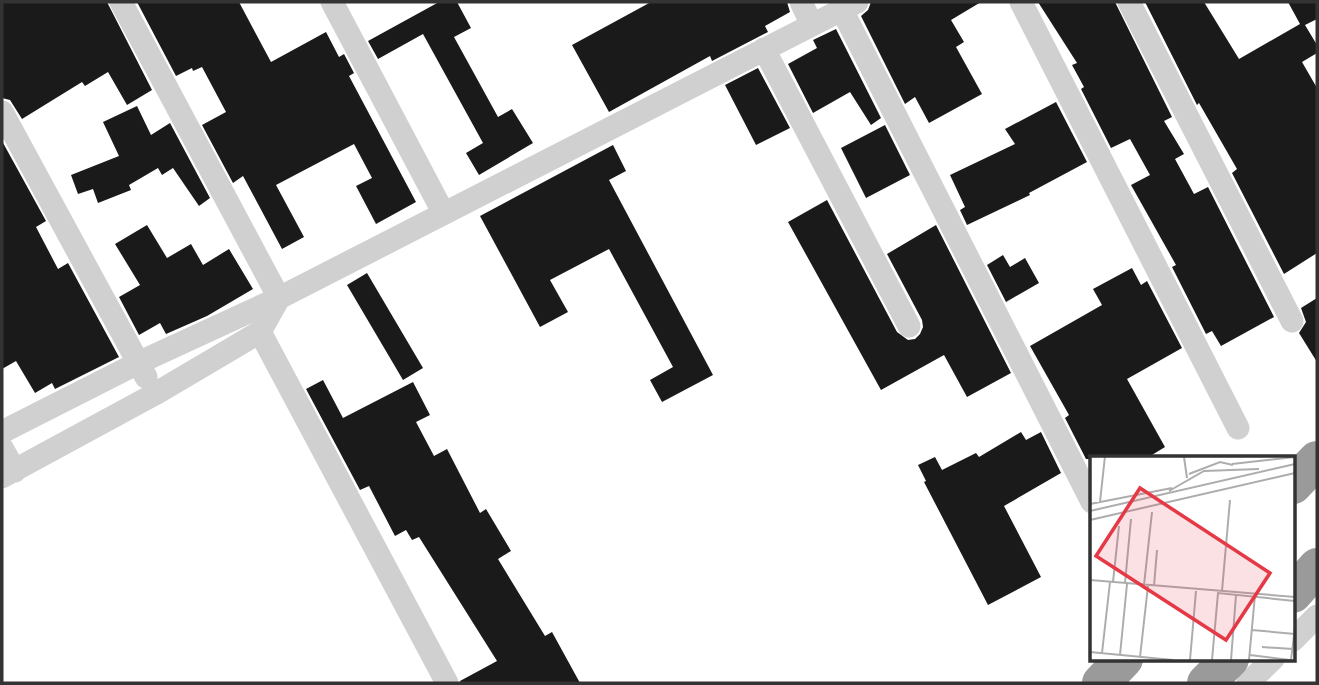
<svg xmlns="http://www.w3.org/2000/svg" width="1319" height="685" viewBox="0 0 1319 685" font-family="Montserrat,sans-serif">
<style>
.building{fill:#1a1a1a}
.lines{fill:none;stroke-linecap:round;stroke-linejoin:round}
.minor{stroke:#d0d0d0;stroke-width:23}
.motorway{stroke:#9a9a9a;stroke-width:38}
.inset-road{fill:none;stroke:#adadad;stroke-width:2}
.view{fill:#e63946;fill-opacity:0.15;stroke:#e63946;stroke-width:3.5}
.inset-edge{fill:none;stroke:#333;stroke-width:3.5}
</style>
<rect width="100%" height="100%" fill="#fff"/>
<path class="building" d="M2 2H107L152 90 127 105 108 72 85 86 82 82 22 119 10 100 2 98Z
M137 2H239L271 62 326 32 339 57 344 54 354 73 349 76 416 202 376 224 356 186 372 178 354 144 276 185 304 237 282 249 243 176 233 183 202 125 226 112 202 67 193 71 192 68 176 76Z
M439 2H457L471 28 454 37 498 117 512 109 533 143 479 175 466 153 483 143 423 34 378 59 368 41Z
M651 2H787L790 12 765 26 768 32 712 61 710 56 609 112 572 45Z
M871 2H981L951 20 964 42 956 47 982 94 929 123 915 97 905 104 861 16 868 10Z
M1038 2H1115L1172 117 1164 121 1184 154 1175 159 1194 194 1208 187 1274 317 1221 346 1212 331 1206 334 1172 267 1176 265 1131 185 1150 175 1130 139 1111 148 1081 89 1084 87 1072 65 1077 63Z
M1145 2H1204L1239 59 1300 24 1288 2H1317V19L1305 25 1317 45V53L1302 62 1317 88V253L1284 274 1232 173 1237 169 1199 103 1197 105Z
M836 29 881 118 871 125 850 92 813 113 788 64 817 48 813 40Z
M758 68 790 128 756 145 725 85Z
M1056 102 1087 162 1029 193 1030 195 967 225 960 210 965 207 950 175 1015 144 1005 129Z
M137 106 151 135 170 123 210 198 199 206 173 168 162 175 158 168 129 185 131 190 98 203 93 189 78 194 71 175 119 156 103 122Z
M885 125 910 175 866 198 841 148Z
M2 141 46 221 36 227 58 269 68 263 119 357 55 389 52 383 35 393 16 361 2 369Z
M613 145 626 171 609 180 713 375 662 402 650 380 673 367 609 249 550 280 568 312 540 327 480 216Z
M827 200 897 332 908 340 915 339 920 334 923 327 922 320 887 254 936 225 1011 373 967 397 944 355 881 390 788 222Z
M147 225 167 258 191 244 203 265 229 249 253 289 207 316 166 334 160 323 139 335 119 297 140 285 115 244Z
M1003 255 1010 267 1025 258 1039 283 1006 302 987 265Z
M1132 268 1141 285 1147 281 1182 348 1127 379 1165 447 1147 458 1086 459 1065 418 1069 415 1030 346 1102 305 1093 289Z
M367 273 423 368 403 380 347 285Z
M1317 298V362L1299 333 1306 322 1301 308Z
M323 380 343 418 413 382 430 415 416 422 434 456 447 449 480 513 486 509 511 551 498 559 545 636 552 632 580 683H461L460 681 497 661 419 537 412 540 406 530 395 536 369 486 360 490 306 389Z
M1021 432 1026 440 1041 432 1061 473 1004 506 1041 577 988 605 924 482 926 481 918 465 935 457 942 470 976 453 979 457Z"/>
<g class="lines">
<path class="minor" d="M332 2 443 212
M801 2 812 25
M1021 2 1238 428
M1129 2 1292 321
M842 10 1092 502
M764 49 909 326
M2 112 146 377
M260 332 447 683
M2 432 138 363 279 298 121 2
M2 448 15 471
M2 477 155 394 260 332 279 298 857 2
M1293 640 1317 616
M1248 683 1273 659"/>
<path class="motorway" d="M1293 485 1317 460
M1293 594 1317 567
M1101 683 1124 659
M1206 683 1230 659"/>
</g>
<g transform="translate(1090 456)">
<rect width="205" height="205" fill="#fff"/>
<path class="inset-road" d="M94 1 97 22M142 8 205 1M99 18 130 6 143 9M79 35 114 15 169 13M10 46 15 0M0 48 82 32M0 55 205 8M0 64 205 17M0 124 205 141M23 126 29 70M35 127 41 63M54 129 62 56M64 130 67 94M132 135 140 44M162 174 205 178M172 191 203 193M0 196 83 204M12 197 20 126M30 199 37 128M160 199 200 204M50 201 58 130M100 204 106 135M122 204 128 137 205 145M141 204 146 139M159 204 165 139M201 204 205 171"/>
<path class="view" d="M50 32 180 117 136 184 6 100Z"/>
<rect width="205" height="205" class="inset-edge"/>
</g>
<rect width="1319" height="685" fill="none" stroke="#333333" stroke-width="7"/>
</svg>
